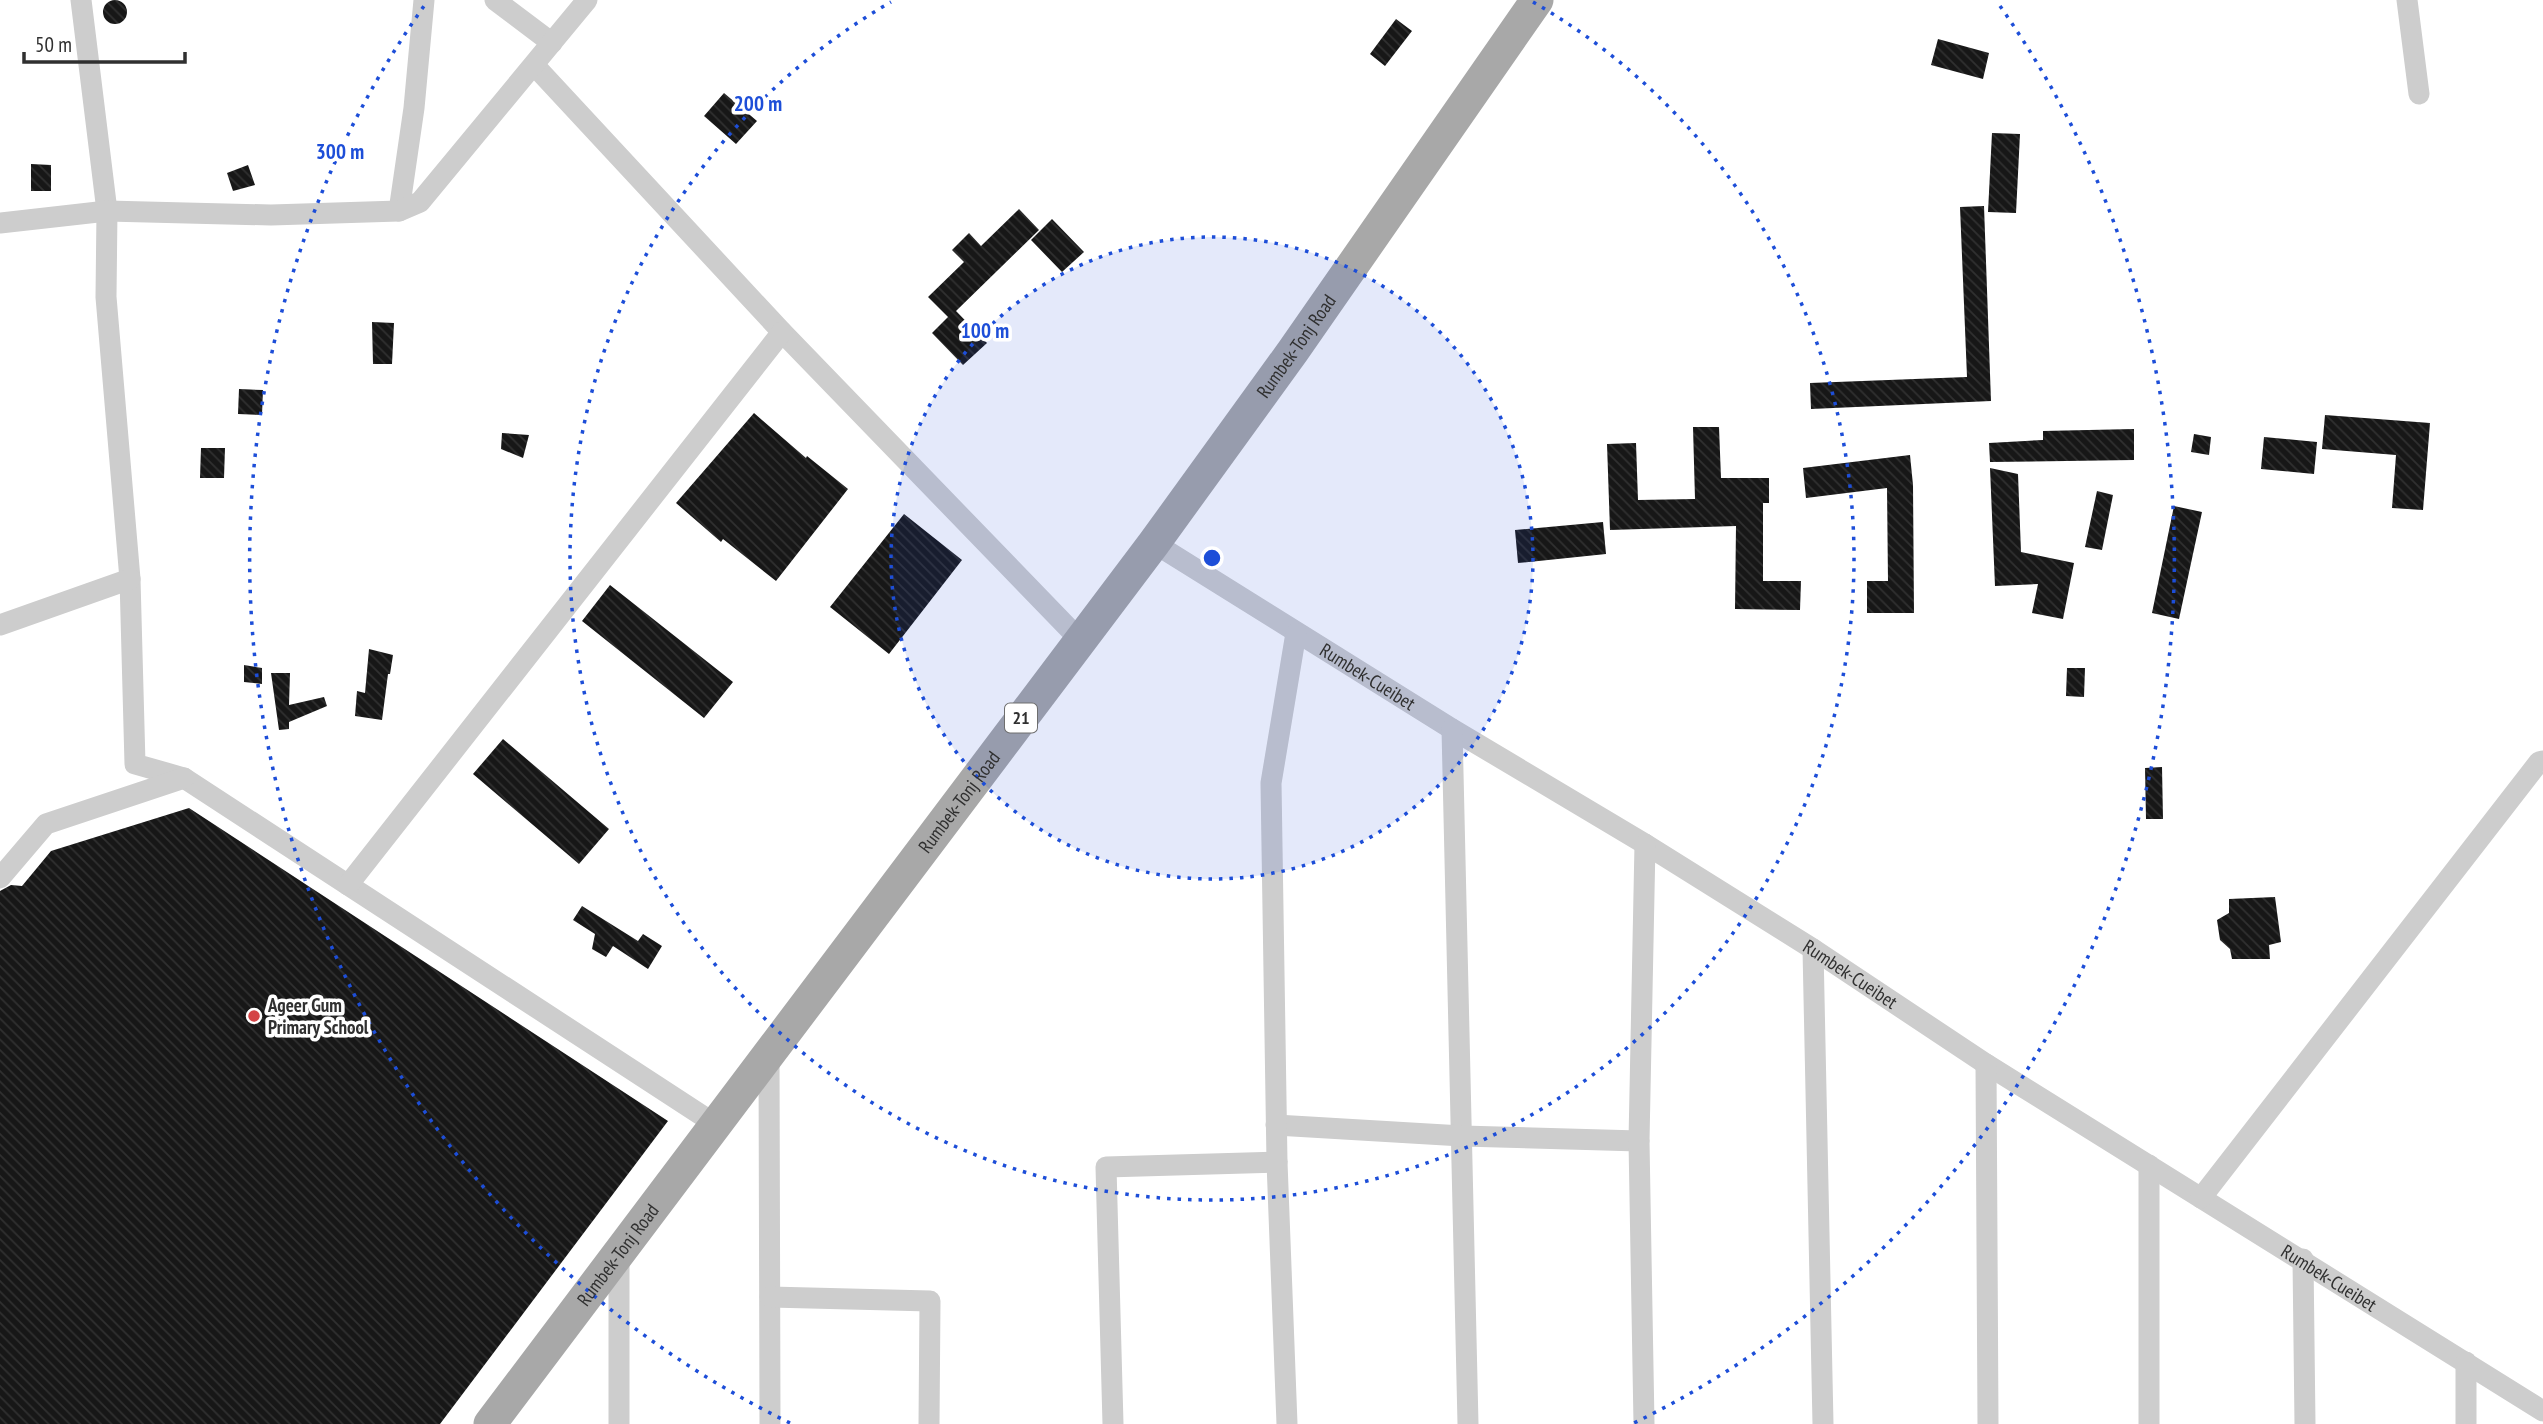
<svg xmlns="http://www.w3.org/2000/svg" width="2543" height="1424" viewBox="0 0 2543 1424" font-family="'PT Sans Narrow',sans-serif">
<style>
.building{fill:url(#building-back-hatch)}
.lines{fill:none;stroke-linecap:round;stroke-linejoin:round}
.street{stroke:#cdcdcd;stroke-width:21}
.primary{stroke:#a8a8a8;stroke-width:33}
.ring{fill:none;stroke:#1d4ed8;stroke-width:3.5;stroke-dasharray:3.5 7}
.poi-dot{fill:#d44446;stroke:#fff;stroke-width:2.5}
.labels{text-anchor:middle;stroke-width:7;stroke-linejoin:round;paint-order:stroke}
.shield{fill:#fff;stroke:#6e6e6e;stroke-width:2}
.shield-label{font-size:18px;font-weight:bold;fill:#303030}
.street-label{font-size:19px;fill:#303030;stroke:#fff}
.poi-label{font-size:19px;font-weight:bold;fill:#303030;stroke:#fff;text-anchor:start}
.centre{fill:#1d4ed8;stroke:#fff;stroke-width:3.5}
.ring-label{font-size:21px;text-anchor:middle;font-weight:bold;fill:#1d4ed8;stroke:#fff;stroke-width:7;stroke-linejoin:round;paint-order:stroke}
</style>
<defs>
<pattern id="building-back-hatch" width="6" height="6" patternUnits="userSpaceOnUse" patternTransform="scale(1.75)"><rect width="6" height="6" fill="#171717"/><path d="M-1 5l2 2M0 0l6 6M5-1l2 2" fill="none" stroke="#303030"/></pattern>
</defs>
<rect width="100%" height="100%" fill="#fff"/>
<path class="building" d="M103 12a12 12 0 1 1 24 0a12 12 0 1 1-24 0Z
M1396 19 1412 31 1385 66 1370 54Z
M1938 39 1989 53 1983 79 1931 65Z
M724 93 757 121 736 144 704 116Z
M1992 133 2020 134 2016 213 1988 212Z
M31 164 51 165V191H31Z
M248 165 255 185 233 191 227 173Z
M1984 206 1991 401 1811 409 1810 383 1967 377 1960 207Z
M1019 209 1039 230 956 311 987 343 963 365 932 333 948 317 928 297 964 262 952 250 969 233 981 246Z
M1052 219 1084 252 1062 272 1031 240Z
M372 322 394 323 392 364H373Z
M239 389 263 390 262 415 238 414Z
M754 413 806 458 807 456 848 489 776 581 723 539 721 542 676 503Z
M2325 415 2430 423 2423 510 2392 508 2396 455 2322 449Z
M1693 427H1719L1721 478H1769V503H1763V581H1801L1800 610 1735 609 1736 526 1610 530 1607 444 1636 443 1638 500 1695 499Z
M2134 429V460L1990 462 1989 443 2043 440V431Z
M502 433 529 435 523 458 501 449Z
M2194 434 2211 437 2209 455 2191 452Z
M2264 437 2317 442 2314 474 2261 469Z
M201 448H225L224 478H200Z
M1910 455 1913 485 1914 613H1867V581H1888L1887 488 1806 498 1803 468Z
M1990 468 2018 474 2021 552 2074 563 2063 619 2032 613 2038 584 1995 586Z
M2097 491 2113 495 2102 550 2085 547Z
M2174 506 2202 512 2179 619 2152 613Z
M904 514 962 560 889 654 830 607Z
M1603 522 1606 554 1518 563 1515 530Z
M610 585 733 682 704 718 582 621Z
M369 649 393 655 390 674H388L382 720 355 716 357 691 365 693Z
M244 665 262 668V684L244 682Z
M2067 668H2085L2084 697 2066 696Z
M271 673H290L289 705 324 697 327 706 289 722V729L279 730Z
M503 739 609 829 579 864 473 774Z
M2162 767 2163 819H2146L2145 768Z
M189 808 668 1121 440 1424H0V891L11 885 22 886 51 851Z
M2275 897 2281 942 2269 945 2270 959H2232L2230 949 2220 940 2217 920 2229 913V899Z
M582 906 638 941 643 934 662 946 648 969 613 946 606 957 592 949 595 934 573 920Z"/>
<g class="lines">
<g class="street">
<path d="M81 0 107 211 106 297 130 579 135 764 184 778 715 1124"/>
<path d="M495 0 552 43"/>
<path d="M2407 0 2419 94"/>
<path d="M534 65 782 332 1080 640"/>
<path d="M399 211 414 108 424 0"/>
<path d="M0 223 107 211 271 215 399 211 420 202 587 0"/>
<path id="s1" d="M1154 543 1452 729 1645 844 1813 949 1986 1064 2543 1411"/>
<path d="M0 625 130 579"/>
<path d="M1452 729 1468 1424"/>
<path d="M0 878 46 824 184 778"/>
<path d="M348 885 782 332"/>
<path d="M1813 949 1823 1424"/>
<path d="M769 1052 770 1424"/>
<path d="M1986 1064 1988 1424"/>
<path d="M1276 1125 1462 1136 1639 1141"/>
<path d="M2149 1165V1424"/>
<path d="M2201 1198 2539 762 2543 761"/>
<path d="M2303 1259 2305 1424"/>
<path d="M770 1297 930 1301 929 1424"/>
<path d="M2466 1362V1424"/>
<path d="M619 1424V1254"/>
<path d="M1113 1424 1106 1167 1277 1162"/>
<path d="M1287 1424 1277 1162 1271 783 1296 633"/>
<path d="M1644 1424 1639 1141 1645 844"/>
</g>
<path class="primary" id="s2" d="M490 1424 1154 543 1293 351 1537 0"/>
</g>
<circle cx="1212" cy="558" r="321" fill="#1d4ed8" fill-opacity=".12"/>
<g class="ring">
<circle cx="1212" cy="558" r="321"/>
<path d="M1533 2A642 642 0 1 1 891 2"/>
<path d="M790 1423A962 962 0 0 1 424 6M2000 6A962 962 0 0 1 1634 1423"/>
</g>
<circle class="poi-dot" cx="254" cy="1016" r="7"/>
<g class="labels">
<rect class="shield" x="1005" y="703.5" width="32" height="29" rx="5"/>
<g class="shield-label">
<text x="1021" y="724">21</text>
</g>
<g class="street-label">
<text dy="7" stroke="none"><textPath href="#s2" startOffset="1346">Rumbek-Tonj Road</textPath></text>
<text dy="7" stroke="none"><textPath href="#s1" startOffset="252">Rumbek-Cueibet</textPath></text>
<text dy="7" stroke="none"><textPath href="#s2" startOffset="779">Rumbek-Tonj Road</textPath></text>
<text dy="7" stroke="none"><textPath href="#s1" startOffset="819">Rumbek-Cueibet</textPath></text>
<text dy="7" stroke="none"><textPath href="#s2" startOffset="212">Rumbek-Tonj Road</textPath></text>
<text dy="7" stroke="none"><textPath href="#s1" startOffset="1386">Rumbek-Cueibet</textPath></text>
</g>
<g class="poi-label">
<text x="268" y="1012">Ageer Gum<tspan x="268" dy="22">Primary School</tspan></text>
</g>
</g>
<circle cx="1212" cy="558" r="10" class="centre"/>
<g class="ring-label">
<text x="758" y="111">200 m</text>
<text x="340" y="159">300 m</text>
<text x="985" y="338">100 m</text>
</g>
<path d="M24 52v10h161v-10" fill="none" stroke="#303030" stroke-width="3.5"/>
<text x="35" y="52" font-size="21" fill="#303030" stroke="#ffffff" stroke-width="5" paint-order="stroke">50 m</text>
</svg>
